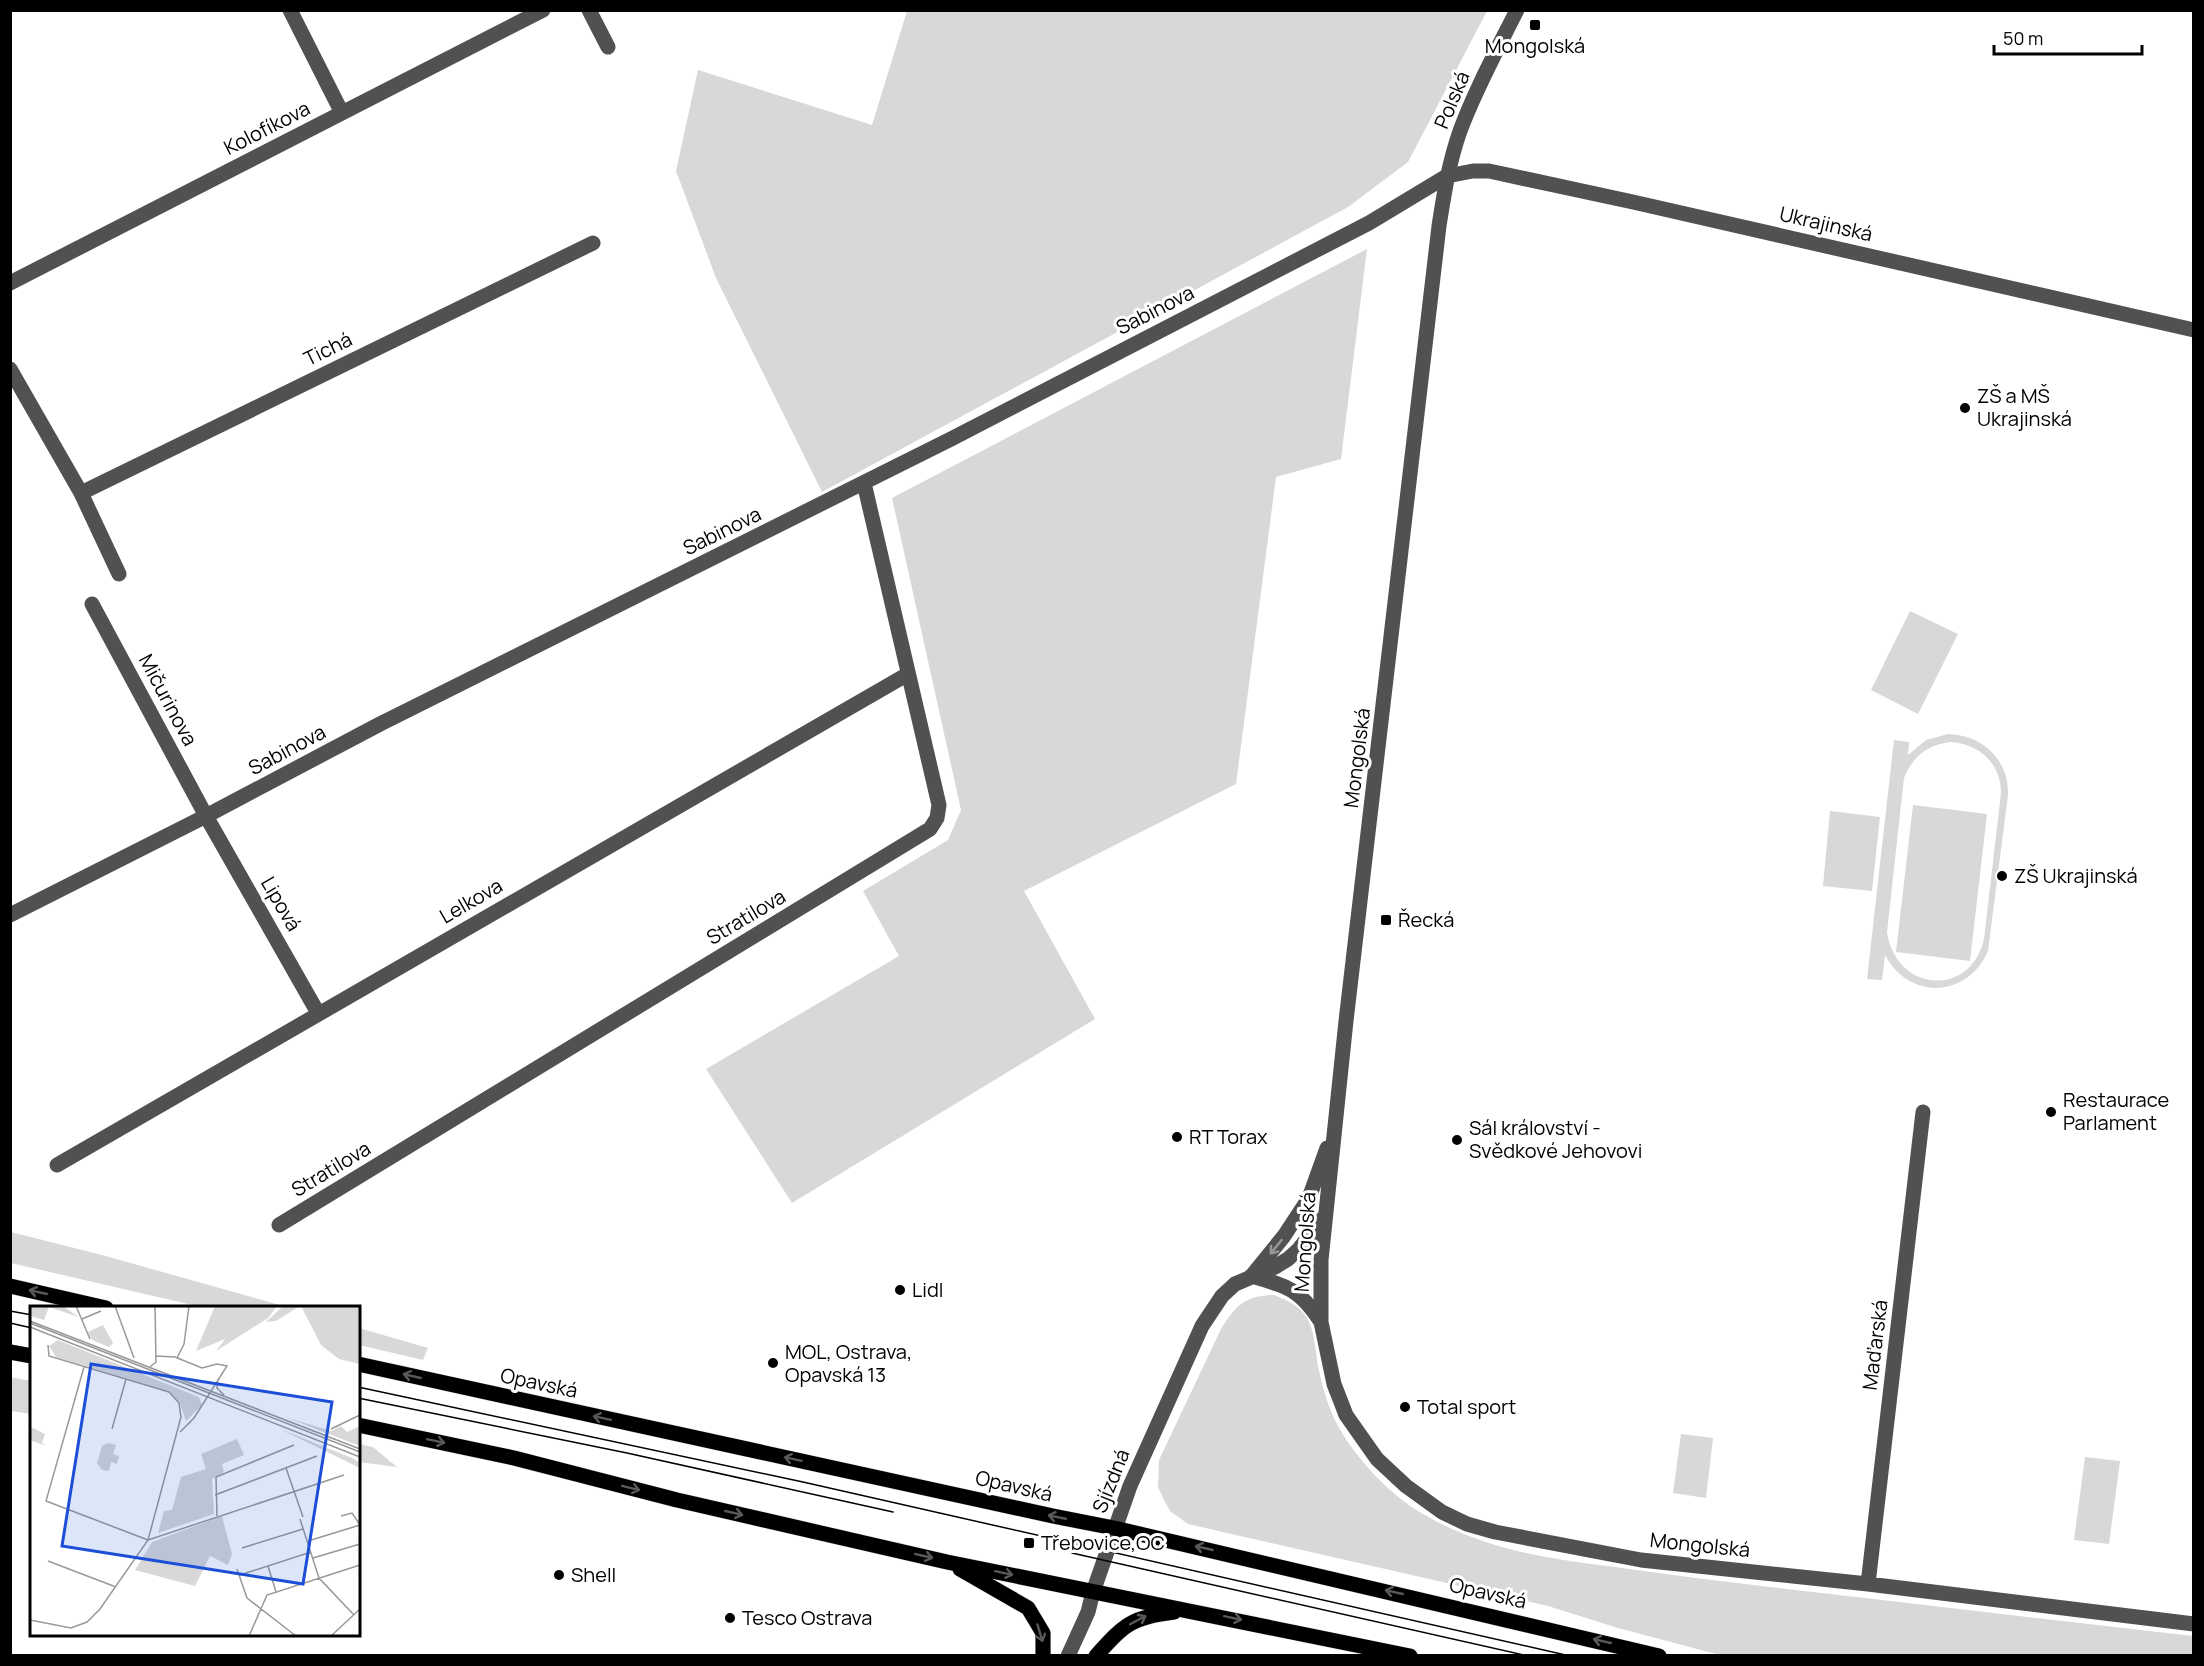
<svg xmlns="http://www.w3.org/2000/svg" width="2204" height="1666" viewBox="0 0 2204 1666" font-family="Manrope,sans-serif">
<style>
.green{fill:#d8d8d8;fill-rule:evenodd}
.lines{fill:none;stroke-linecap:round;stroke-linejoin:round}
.major-casing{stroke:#dbdbdb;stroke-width:16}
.minor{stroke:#515151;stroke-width:15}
.major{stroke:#000;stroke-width:15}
.tram{stroke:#000;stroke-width:1.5}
.oneway{stroke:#979797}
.oneway2{stroke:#595959}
.poi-dot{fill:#000;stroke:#fff;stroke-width:2}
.labels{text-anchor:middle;stroke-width:6;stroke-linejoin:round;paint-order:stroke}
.poi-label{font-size:20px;fill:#000;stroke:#fff;text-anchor:start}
.street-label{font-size:20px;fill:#000;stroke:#fff}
.inset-road{fill:none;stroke:#999;stroke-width:1.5}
.view{fill:#1d4ed8;fill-opacity:0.15;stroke:#1d4ed8;stroke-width:3}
.inset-edge{fill:none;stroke:#000;stroke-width:3}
</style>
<rect width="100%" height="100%" fill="#fff"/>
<path class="green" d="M907 11V10L1487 11 1408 162 1348 207 822 492 716 278 676 171 698 70 872 125Z
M1367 249 1341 459 1276 477 1236 784 1024 891 1095 1019 792 1203 706 1069 899 956 863 891 948 840 961 810 892 498Z
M1910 611 1958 634 1918 714 1871 690Z
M1948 734C1982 735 2009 759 2008 795L1988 951C1967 999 1909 1000 1885 955L1882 980 1867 979 1894 740 1909 742 1908 755 1926 740ZM1951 742C1980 744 2001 764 2001 793L1984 939C1971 998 1896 993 1887 932L1904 778C1913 756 1927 745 1951 742Z
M1913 805 1987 814 1970 961 1896 952Z
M1830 811 1880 817 1872 891 1823 886Z
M11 1232 102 1255 287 1307H201L11 1263Z
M1274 1295C1286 1300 1297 1304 1305 1315 1315 1329 1315 1349 1318 1366 1322 1385 1327 1404 1336 1422 1352 1454 1387 1492 1418 1511 1484 1551 1547 1558 1622 1568 1671 1575 1720 1581 1770 1587 1911 1603 2052 1620 2193 1636V1655H1720L1618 1628 1548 1606 1188 1524 1170 1511 1164 1500 1158 1487 1159 1460 1221 1329C1236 1305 1245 1296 1274 1295Z
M359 1328 428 1348 423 1360 359 1345Z
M10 1377 31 1381V1414L11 1411Z
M1681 1434 1713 1438 1706 1498 1673 1493Z
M359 1444 373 1447 397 1467 359 1462Z
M2085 1457 2120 1461 2109 1544 2074 1540Z"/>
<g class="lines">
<g class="major-casing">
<path id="major" d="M10 1286 106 1308
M10 1352 32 1356
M358 1364 1053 1516 1114 1528 1659 1656
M358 1425 514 1458 677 1500 947 1562 1410 1656
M960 1569 1028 1608 1043 1633V1656
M1096 1656C1124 1625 1131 1617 1174 1612"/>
</g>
<path class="minor" d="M290 10 342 113
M589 10 608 47
M1517 10C1497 50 1475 90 1460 131 1449 162 1444 194 1439 226L1346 1021 1321 1260V1322L1334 1384 1346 1415 1377 1459 1406 1486 1442 1512 1467 1524 1495 1532 1641 1560 1868 1584 2194 1624
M10 283 543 10
M10 369 81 493 119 574
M81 493 593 243
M92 604 206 816 318 1013
M10 915 206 816 380 724 951 439 1369 223 1447 176 1473 171H1489L1633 202 2194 330
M57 1165 908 674
M279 1225 930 829 937 818 939 805 864 483
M1254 1273 1284 1236 1309 1198 1327 1148
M1251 1276C1287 1286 1300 1289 1321 1322
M1868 1584 1923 1112
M1068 1656 1088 1612 1093 1592 1130 1486 1202 1326 1222 1296 1235 1284 1275 1267 1288 1259 1299 1249 1325 1216"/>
<use href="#major" class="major"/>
<path class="tram" d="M10 1311 32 1315
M10 1323 32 1328
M358 1387 803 1482 1570 1656
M358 1398 627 1453 893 1512
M1072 1553 1528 1656"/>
</g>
<defs><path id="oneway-shaft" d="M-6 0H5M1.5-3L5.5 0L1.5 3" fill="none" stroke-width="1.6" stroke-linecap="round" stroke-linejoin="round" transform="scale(1.5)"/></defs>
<use class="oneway" href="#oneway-shaft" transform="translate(1276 1247) rotate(129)"/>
<g class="oneway2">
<use href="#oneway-shaft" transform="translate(38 1292) rotate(-167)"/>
<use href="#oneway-shaft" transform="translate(412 1376) rotate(-167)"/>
<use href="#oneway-shaft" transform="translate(602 1418) rotate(-168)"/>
<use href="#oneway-shaft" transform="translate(436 1441) rotate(12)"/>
<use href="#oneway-shaft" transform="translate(793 1459) rotate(-168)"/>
<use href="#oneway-shaft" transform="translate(631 1488) rotate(14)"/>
<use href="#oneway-shaft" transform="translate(734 1513) rotate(13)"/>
<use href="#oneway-shaft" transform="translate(1057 1517) rotate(-169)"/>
<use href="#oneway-shaft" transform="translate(1204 1548) rotate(-167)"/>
<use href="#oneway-shaft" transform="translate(924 1556) rotate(13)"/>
<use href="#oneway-shaft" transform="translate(1004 1573) rotate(12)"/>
<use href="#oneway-shaft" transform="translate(1394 1592) rotate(-167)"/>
<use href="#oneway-shaft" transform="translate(1233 1618) rotate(12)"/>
<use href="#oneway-shaft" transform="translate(1138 1620) rotate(-28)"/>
<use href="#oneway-shaft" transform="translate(1040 1633) rotate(73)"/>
<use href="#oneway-shaft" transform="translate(1602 1641) rotate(-167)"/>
</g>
<g class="poi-dot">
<rect x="1529" y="19" width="12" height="12" rx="3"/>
<circle cx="1965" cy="408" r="6"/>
<circle cx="2002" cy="876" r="6"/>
<rect x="1380" y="914" width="12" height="12" rx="3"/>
<circle cx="2051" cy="1112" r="6"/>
<circle cx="1177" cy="1137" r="6"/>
<circle cx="1457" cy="1140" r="6"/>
<circle cx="900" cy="1290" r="6"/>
<circle cx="773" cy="1363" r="6"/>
<circle cx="1405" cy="1407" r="6"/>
<rect x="1023" y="1537" width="12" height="12" rx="3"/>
<circle cx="559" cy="1575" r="6"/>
<circle cx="730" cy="1618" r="6"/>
</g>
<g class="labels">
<g class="poi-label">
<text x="1535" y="53" text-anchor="middle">Mongolská</text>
<text x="1977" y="403">ZŠ a MŠ<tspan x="1977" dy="23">Ukrajinská</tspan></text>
<text x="2014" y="883">ZŠ Ukrajinská</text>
<text x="1398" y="927">Řecká</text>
<text x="2063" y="1107">Restaurace<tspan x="2063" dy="23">Parlament</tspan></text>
<text x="1469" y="1135">Sál království -<tspan x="1469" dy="23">Svědkové Jehovovi</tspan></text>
<text x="1189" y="1144">RT Torax</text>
<text x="912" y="1297">Lidl</text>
<text x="785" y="1359">MOL, Ostrava,<tspan x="785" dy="23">Opavská 13</tspan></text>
<text x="1417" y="1414">Total sport</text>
<text x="1041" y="1550">Třebovice,OC</text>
<text x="571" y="1582">Shell</text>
<text x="742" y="1625">Tesco Ostrava</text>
</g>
<g class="street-label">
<text transform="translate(1452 100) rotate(-67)" y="7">Polská</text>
<text transform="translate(267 128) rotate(-27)" y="7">Kolofíkova</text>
<text transform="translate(1826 224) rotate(13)" y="7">Ukrajinská</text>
<text transform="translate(1155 310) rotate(-27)" y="7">Sabinova</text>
<text transform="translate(328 349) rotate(-26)" y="7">Tichá</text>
<text transform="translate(722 531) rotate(-26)" y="7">Sabinova</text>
<text transform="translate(168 700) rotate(62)" y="7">Mičurinova</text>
<text transform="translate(287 750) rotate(-28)" y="7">Sabinova</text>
<text transform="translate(1357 758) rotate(-83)" y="7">Mongolská</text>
<text transform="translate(471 901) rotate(-30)" y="7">Lelkova</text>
<text transform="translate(281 904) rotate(60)" y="7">Lipová</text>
<text transform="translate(746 917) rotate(-31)" y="7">Stratilova</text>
<text transform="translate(331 1169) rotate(-31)" y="7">Stratilova</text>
<text transform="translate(1305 1242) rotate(-86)" y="7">Mongolská</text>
<text transform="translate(1875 1345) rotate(-83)" y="7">Maďarská</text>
<text transform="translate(539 1383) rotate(12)" y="7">Opavská</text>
<text transform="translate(1111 1481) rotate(-68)" y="7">Sjízdná</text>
<text transform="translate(1014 1486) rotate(13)" y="7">Opavská</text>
<text transform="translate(1700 1545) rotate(6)" y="7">Mongolská</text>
<text transform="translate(1488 1593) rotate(13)" y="7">Opavská</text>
</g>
</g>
<g transform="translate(30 1306)">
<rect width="330" height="330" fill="#fff"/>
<path d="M0 0H33L49 11 19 1 14 14 0 10ZM185 0H247L238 12 186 45 195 33 166 45ZM253 0H270L246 15 236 16ZM271 0H330V58L309 53 291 39ZM73 19 83 37 79 41 62 34 58 26ZM28 34 169 91 172 99 156 115 150 97 139 85 26 51 19 40ZM255 111 301 125 311 120 317 126 330 120V140ZM1 121 15 128 12 137 16 140 0 134ZM250 123 322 152 330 157V162ZM207 133 214 149 192 158 194 166 182 173 184 208 128 227 134 205 142 204 151 171 176 163 171 148ZM78 137 86 139 83 148 89 150 87 158 81 156 79 165 72 164 67 157 72 140ZM192 210 202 248 198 259 180 250 165 280 105 264 122 236Z" fill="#d8d8d8"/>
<path class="inset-road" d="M46 0 60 33M85 0 104 52M52 13 71 5M0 15 330 143M0 17 330 146M0 21 330 151M126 50 145 51 172 62 187 58 197 60 164 112 150 126M147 52 154 38 159 0M54 61 16 195 118 234M120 61 126 56 125 0M188 73 187 82 194 89M82 123 96 73M301 123 330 109M256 162 273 211M185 189 287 150M187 210 186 171 264 139M311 210 322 207 330 219M270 213 289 272 324 309M118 234 314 169M278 235 330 219M212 242 273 223M283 252 330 238M18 255 86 281M238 260 246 286M207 263 217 292 266 330M210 269 281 246M0 314 41 322 57 316 70 303 118 234 151 111 149 97 139 86 19 50 18 39M219 330 237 289 330 259M301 330 330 303"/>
<path class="view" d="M61 58 302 96 273 278 32 240Z"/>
<rect width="330" height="330" class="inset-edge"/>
</g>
<rect width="2204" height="1666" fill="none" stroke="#000000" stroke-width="24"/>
<path d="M1994 45v9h148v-9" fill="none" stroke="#000000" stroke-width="3"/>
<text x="2003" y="45" font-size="18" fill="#000000" stroke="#ffffff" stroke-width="4.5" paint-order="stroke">50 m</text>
</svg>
